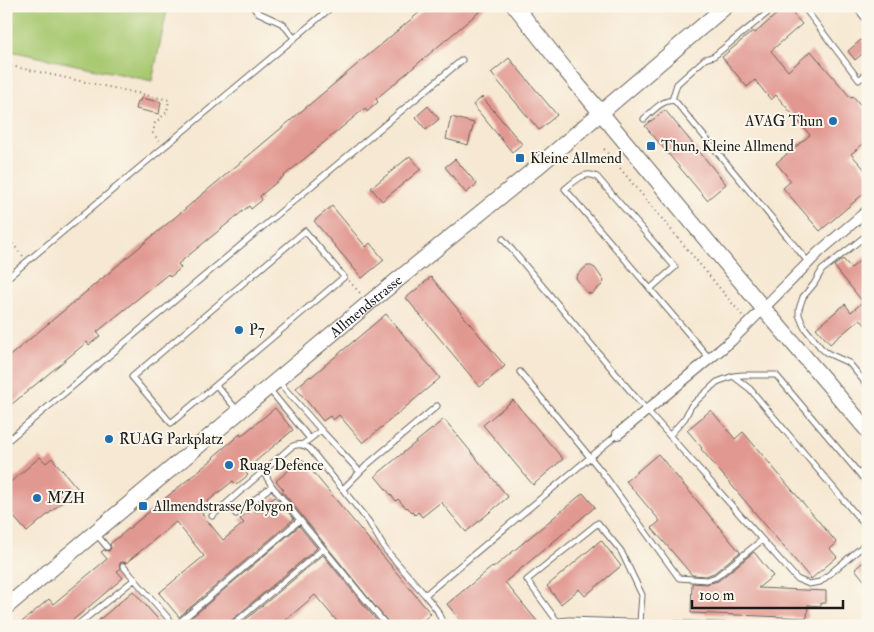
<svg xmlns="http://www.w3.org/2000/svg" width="874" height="632" viewBox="0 0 874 632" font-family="'IM FELL Double Pica',serif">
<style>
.green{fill:#a8c971;stroke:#627246}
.building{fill:#e19891}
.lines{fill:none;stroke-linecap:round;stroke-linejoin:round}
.service-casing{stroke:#68635c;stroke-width:7}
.minor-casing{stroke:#68635c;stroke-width:12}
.secondary-casing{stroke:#68635c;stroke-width:17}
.path{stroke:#68635c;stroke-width:2;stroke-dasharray:1 4;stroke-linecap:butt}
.service{stroke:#fff;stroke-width:5}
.minor{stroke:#fff;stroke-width:10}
.secondary{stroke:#fff;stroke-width:15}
.poi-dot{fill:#1f6fb2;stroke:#fbf7ec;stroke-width:2}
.labels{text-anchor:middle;stroke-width:4;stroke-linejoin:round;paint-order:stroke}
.poi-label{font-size:15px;fill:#1c1c1c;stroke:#fbf7ec;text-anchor:start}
.street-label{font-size:15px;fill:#1c1c1c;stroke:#fbf7ec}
</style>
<rect width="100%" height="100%" fill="#fbf7ec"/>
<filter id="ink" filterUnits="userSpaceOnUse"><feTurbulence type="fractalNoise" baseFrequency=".02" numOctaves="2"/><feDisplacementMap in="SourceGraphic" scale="10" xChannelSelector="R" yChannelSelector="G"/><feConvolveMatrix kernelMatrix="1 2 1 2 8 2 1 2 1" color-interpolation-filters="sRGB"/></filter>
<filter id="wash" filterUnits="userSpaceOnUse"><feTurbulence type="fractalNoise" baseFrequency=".0096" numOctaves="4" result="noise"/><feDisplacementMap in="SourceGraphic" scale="20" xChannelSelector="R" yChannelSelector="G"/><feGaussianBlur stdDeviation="1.12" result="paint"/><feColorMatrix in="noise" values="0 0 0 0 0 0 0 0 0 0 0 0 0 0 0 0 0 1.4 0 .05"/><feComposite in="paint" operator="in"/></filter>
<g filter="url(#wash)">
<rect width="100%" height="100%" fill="#f6e8d2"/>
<path class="green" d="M6 6H168L152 81 6 50Z"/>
<g id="blocks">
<path class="building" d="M427 6H486L376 99 378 102 367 112 365 108 260 196 262 200 251 209 249 206 178 264 181 268 170 277 168 274 97 332 100 336 89 345 87 342 6 409V359Z
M786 6 802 24 771 51 788 71 811 51 851 98 853 96 868 114V140L851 154 868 173V190L820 231 783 188 791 181 776 163 810 135 776 95 771 100 755 80 747 87 722 57 753 31 755 33Z
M862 39 868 46V49L855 60 848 51Z
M509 58 557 115 539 130 491 73Z
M482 97 522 144 512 152 473 105Z
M141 98 161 102 159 114 136 109 138 101H140Z
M428 106 439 119 426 130 416 117Z
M665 110 726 184 707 200 645 126Z
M451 117 474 123 468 145 446 139Z
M410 156 421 169 382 201 371 188Z
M455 159 477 184 466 193 445 167Z
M332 206 366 247 370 243 384 260 362 278 314 221Z
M868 254V328L860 319 830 344 816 328 845 304 851 312 863 302 834 266 843 259 851 268Z
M587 266H591L595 268 604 281 602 285 591 294 586 292 576 278 578 274Z
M431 277 505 366 480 387 406 298Z
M386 314 440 378 363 443 339 415 333 420 330 416 323 421 296 388 310 376 311 377Z
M513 400 563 459 533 485 483 425Z
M275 408 293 430 244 471 248 475 236 485 233 481 207 502 211 506 202 514 223 540 244 523 240 519 253 508 256 512 275 497 294 519 179 617 159 593 204 556 176 522 126 563 123 562 120 563V569L117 571 123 578 66 626H17L49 599 53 604 107 559 101 552 104 550 109 551 111 548 110 544 214 458 213 457 240 434 241 436Z
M711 410 735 439 743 432 837 543 830 549 837 557 811 579 701 449 702 448 687 430Z
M444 419 508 497 466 532 441 502 422 517 418 512 415 515 407 507 406 508 398 499 396 501 375 476Z
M658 454 740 552 714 573 706 576 692 575 652 528 660 521 626 481Z
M40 457 46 463 52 458 78 489 27 532 6 508V486Z
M302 459 431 614 416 626H391L282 491 284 490 276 481Z
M583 493 595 507 505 582 541 626H465L447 604 492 567 493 568Z
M299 526 317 548 228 623 227 626H197L191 618Z
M601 540 621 566 585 596 579 589 561 604 547 586Z
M754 552 773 576 758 588 826 591V603H821V606L808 605 807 618 691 613 692 583 707 584 718 581Z
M323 555 381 626H341L315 595 279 626H238Z
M868 558V585L855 569Z
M133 591 164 626H92Z"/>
</g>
</g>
<g filter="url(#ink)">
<use href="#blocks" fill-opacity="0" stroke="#68635c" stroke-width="1"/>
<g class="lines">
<g class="service-casing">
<path id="service" d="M252 6 257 12 283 24 294 38
M803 6 859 80 868 72
M855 6 868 22
M672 100 677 84 705 59 714 56 776 6
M644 119C652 112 663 98 675 101L809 263
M868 234 822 270 814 284 803 297 799 309V315L804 327 821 348 827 353 849 363 868 386
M503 239 637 399 797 579 809 584 820 582 868 542
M6 279 333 6
M650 289 675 267 597 177C585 170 575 181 565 189L710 359
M520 372 602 472 679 578 707 580 716 577 762 540
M733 376 743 375H776L868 484
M278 381 321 430
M216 385 344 277 305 231 132 377 171 423 216 385 237 410
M269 389 310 439 303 444
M670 435 685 418 691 406 717 382 733 376 750 389 868 529
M310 439 321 430 360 472
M6 442 462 60
M263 471 272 486 387 626
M343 489 368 464 437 406
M227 503 236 514 272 486
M212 516 291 447C298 443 304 444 310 449L369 522 385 549 425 595
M97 535 107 547
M123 566 175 626
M557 621 527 580 598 523 621 551 642 595 640 622
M76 626 135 579
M175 626 300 520
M231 626 323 549
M444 626 437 610 425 595 618 434
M547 626 559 621 569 620 748 626"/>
</g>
<g class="minor-casing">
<path id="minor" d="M618 434 731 341 820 251 868 210"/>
</g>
<g class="secondary-casing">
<g id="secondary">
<path d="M515 6 567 72 763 308 868 431"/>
<path id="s1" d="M6 607 369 303 536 168 726 6"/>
</g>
</g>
<path class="path" d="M6 65 169 100 167 112 155 123 153 133 159 141
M604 149 742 315
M6 236 23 256
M349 281 361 294"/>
<use href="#service" class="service"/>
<use href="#minor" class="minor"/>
<use href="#secondary" class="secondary"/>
</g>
</g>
<g class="poi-dot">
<circle cx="833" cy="121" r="5"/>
<rect x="646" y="141" width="10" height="10" rx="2.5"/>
<rect x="515" y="153" width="10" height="10" rx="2.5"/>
<circle cx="239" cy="330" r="5"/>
<circle cx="109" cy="439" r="5"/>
<circle cx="229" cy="465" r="5"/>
<circle cx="37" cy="498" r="5"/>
<rect x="138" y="501" width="10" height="10" rx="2.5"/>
</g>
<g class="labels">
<g class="poi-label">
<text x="823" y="126" text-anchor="end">AVAG Thun</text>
<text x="661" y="151">Thun, Kleine Allmend</text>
<text x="530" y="163">Kleine Allmend</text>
<text x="249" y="335">P7</text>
<text x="119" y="444">RUAG Parkplatz</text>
<text x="239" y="470">Ruag Defence</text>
<text x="47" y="503">MZH</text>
<text x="153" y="511">Allmendstrasse/Polygon</text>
</g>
<g class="street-label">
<text dy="5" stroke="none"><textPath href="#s1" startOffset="469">Allmendstrasse</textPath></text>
</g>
</g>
<rect width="874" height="632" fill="none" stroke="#fbf7ec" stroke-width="25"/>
<path d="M692 600v8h151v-8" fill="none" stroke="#1c1c1c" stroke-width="2.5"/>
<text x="699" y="600" font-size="15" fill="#1c1c1c" stroke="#fbf7ec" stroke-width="4" paint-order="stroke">100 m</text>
</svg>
